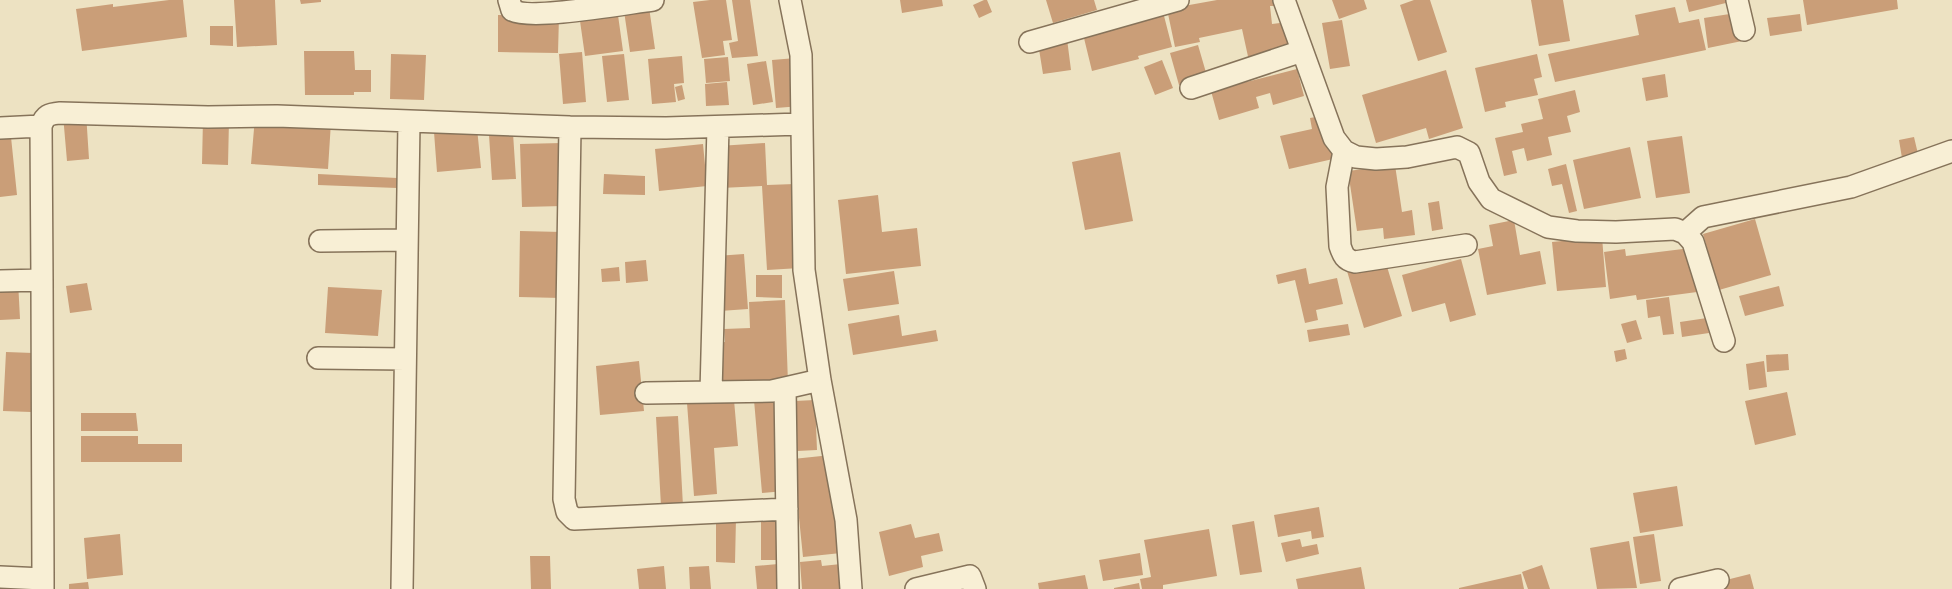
<svg xmlns="http://www.w3.org/2000/svg" width="1952" height="589" viewBox="0 0 1952 589" font-family="'Roboto Serif',serif">
<style>
.building{fill:#ca9e78}
.lines{fill:none;stroke-linecap:round;stroke-linejoin:round}
.minor-casing{stroke:#86735a;stroke-width:24}
.minor{stroke:#f8efd5;stroke-width:21}
</style>
<rect width="100%" height="100%" fill="#ede2c2"/>
<path class="building" d="M169 0H183L187 37 82 51 76 9 113 4V7Z
M234 0H275L277 45 237 47Z
M300 0H321V2L301 4Z
M710 0H726L732 40 723 41 725 55 702 58 693 2Z
M732 0H750L758 56 732 58 729 43 738 41Z
M900 0H942L943 6 902 13Z
M984 0H987L992 12 979 18 973 5Z
M1046 0H1094L1097 10 1053 23Z
M1217 0H1277L1278 6H1270L1272 24 1288 22 1294 51 1249 61 1242 29 1199 38 1200 42 1175 47 1167 9Z
M1332 0H1364L1367 9 1339 19Z
M1414 0H1430L1447 52 1418 61 1400 5Z
M1531 0H1563L1570 41 1539 46Z
M1686 0H1734V1L1689 12Z
M1803 0H1897L1898 9 1807 25Z
M649 7 655 49 630 52 624 11Z
M1675 7 1679 23 1699 19 1706 50 1555 82 1548 54 1639 35 1635 15Z
M617 8 623 51 585 56 579 14Z
M1163 12 1172 47 1138 56 1139 59 1092 71 1083 34Z
M1736 13 1742 41 1708 48 1704 18Z
M1800 14 1802 31 1770 36 1767 18Z
M498 15 559 16 558 53 498 52Z
M1342 20 1350 66 1330 69 1322 23Z
M210 26H233V46L210 45Z
M1067 39 1071 70 1043 74 1038 43Z
M1198 45 1207 76 1179 85 1170 53Z
M304 51H354L355 70H371V92H354V95H305Z
M582 52 586 102 563 104 559 54Z
M391 54 426 55 424 100 390 99Z
M624 54 629 100 607 102 602 56Z
M1537 54 1542 77 1534 79 1538 95 1505 102 1506 107 1485 112 1475 68Z
M682 56 684 83 674 84 676 102 652 104 648 59Z
M728 57 730 81 706 83 704 59Z
M796 58 801 106 776 108 772 60Z
M1162 60 1173 88 1155 95 1144 67Z
M766 61 773 102 753 105 747 64Z
M1297 69 1304 96 1273 105 1270 93 1256 97 1259 108 1219 120 1211 91Z
M1446 70 1463 128 1429 139 1426 128 1376 143 1362 95Z
M1665 74 1668 97 1646 101 1642 78Z
M727 82 729 105 706 106 705 84Z
M682 85 685 99 678 101 675 87Z
M1575 90 1580 112 1567 116 1571 132 1548 137 1552 155 1527 161 1524 148 1512 151 1517 173 1504 176 1495 138 1523 132 1521 124 1543 119 1538 99Z
M86 113 89 159 67 161 63 115Z
M1321 116 1333 159 1289 169 1280 136 1312 129 1310 118Z
M255 117 331 122 328 169 251 164Z
M203 119 229 120 228 165 202 164Z
M477 128 481 168 437 172 434 132Z
M513 133 516 179 492 180 489 135Z
M1682 136 1690 193 1656 198 1647 141Z
M11 137 17 195 0 197V138Z
M1914 137 1918 154 1902 158 1899 140Z
M562 143 563 206 522 207 520 144Z
M765 143 767 185 795 184 800 268 767 270 762 186 721 188 719 146Z
M703 144 707 186 659 191 655 149Z
M1630 147 1641 198 1584 209 1573 160Z
M1120 152 1133 221 1085 230 1072 162Z
M1566 164 1577 211 1569 213 1562 184 1552 186 1548 169Z
M1395 165 1402 212 1412 210 1415 235 1384 239 1383 228 1357 231 1348 171Z
M318 174 397 178V188L318 185Z
M604 174 645 176V195L603 194Z
M878 195 882 232 917 228 921 266 846 274 838 200Z
M1439 201 1443 229 1432 231 1428 203Z
M1755 219 1771 275 1719 290 1703 234Z
M1514 220 1520 255 1540 251 1546 284 1487 295 1478 249 1493 246 1489 225Z
M520 231 562 232 561 298 519 297Z
M1602 237 1606 287 1557 291 1552 242Z
M1691 248 1697 292 1637 300 1636 295 1610 299 1604 252 1625 249 1626 256Z
M744 254 748 309 720 311 716 256Z
M1461 259 1476 315 1450 322 1445 303 1412 312 1402 275Z
M646 260 648 281 626 283 625 262Z
M1385 260 1402 316 1364 328 1347 271Z
M619 267 620 281 602 282 601 269Z
M1306 268 1309 284 1337 278 1343 304 1316 310 1318 320 1305 323 1295 280 1278 284 1276 275Z
M894 271 899 304 848 311 843 279Z
M756 275H782V298L756 297Z
M0 281H18L20 319 0 320Z
M87 283 92 310 70 313 66 286Z
M1779 286 1784 306 1745 316 1739 296Z
M328 287 382 290 378 336 325 333Z
M1669 297 1674 334 1663 335 1660 316 1648 318 1646 300Z
M785 300 788 383 718 385 717 343 725 342 724 329 750 328 749 302Z
M899 315 902 336 936 330 938 341 853 355 848 324Z
M1707 318 1709 333 1682 337 1680 322Z
M1636 320 1642 339 1627 343 1621 324Z
M1348 324 1350 335 1309 342 1307 330Z
M1625 349 1627 359 1616 362 1614 351Z
M6 352 33 353 31 412 3 411Z
M1788 354 1789 370 1767 372 1766 355Z
M639 361 644 411 600 415 596 366Z
M1764 361 1767 387 1749 390 1746 364Z
M1787 392 1796 435 1755 445 1745 401Z
M777 398 785 491 762 493 754 400Z
M734 400 738 446 714 448 717 494 694 496 687 403Z
M815 400 817 450 797 451 795 401Z
M81 413H136L138 431H81Z
M678 416 683 506H661L656 417Z
M81 436H138V444H182V462H81Z
M831 455 841 553 803 557 793 459Z
M1677 486 1683 526 1640 533 1633 493Z
M1319 507 1324 537 1312 539 1311 531 1278 537 1274 515Z
M761 512 784 513 783 560H761Z
M716 518H736L735 563 716 562Z
M1254 521 1262 572 1240 575 1232 525Z
M911 524 915 538 939 533 943 551 921 556 923 567 889 576 879 532Z
M1209 529 1217 576 1163 585V589H1142L1140 579 1151 577 1144 540Z
M120 534 123 575 87 579 84 538Z
M1654 534 1661 581 1640 584 1633 537Z
M1300 539 1302 547 1317 544 1319 554 1286 562 1281 543Z
M1629 541 1637 588 1597 589 1590 548Z
M1140 553 1143 575 1103 581 1099 560Z
M530 556H550L551 589H531Z
M821 560 822 566 841 564 843 589H802L800 562Z
M778 564 780 589H757L755 566Z
M1542 565 1550 589H1528L1522 572Z
M664 566 666 589H639L637 569Z
M709 566 711 589H690L689 567Z
M1361 567 1365 589H1298L1296 579Z
M1521 574 1524 589H1459V588Z
M1750 574 1754 589H1724L1722 581Z
M1085 575 1088 589H1039L1038 583Z
M88 582 89 589H69V584Z
M1139 583 1140 589H1114V588Z"/>
<g class="lines">
<g class="minor-casing">
<path id="minor" d="M509 0 512 10C528 21 628 3 653 0
M790 0 801 55 804 270 820 380 846 520 851 589
M1284 0 1334 138 1344 151 1356 157 1376 159 1407 157 1457 147 1469 153 1479 182 1491 199 1548 227 1577 231 1616 232 1675 229 1685 233 1693 242 1724 341
M1737 0 1744 30
M1030 42 1178 0
M1191 88 1302 51
M570 127 564 499 567 512 574 519 787 509
M0 128 41 126
M1344 151 1337 187 1340 246C1343 255 1345 260 1355 262L1466 245
M1685 233 1703 217 1851 187 1952 151
M320 241 406 240
M42 280 43 579
M0 281 42 280 41 126C45 115 49 114 60 113L208 117 277 116 570 127 666 128 800 124
M318 358 405 359
M785 388 788 589
M711 392 718 127
M646 393 772 391 820 380
M0 577 43 579V589
M402 589 409 122
M916 589 970 576 975 589
M1680 589 1718 580"/>
</g>
<use href="#minor" class="minor"/>
</g>
</svg>
